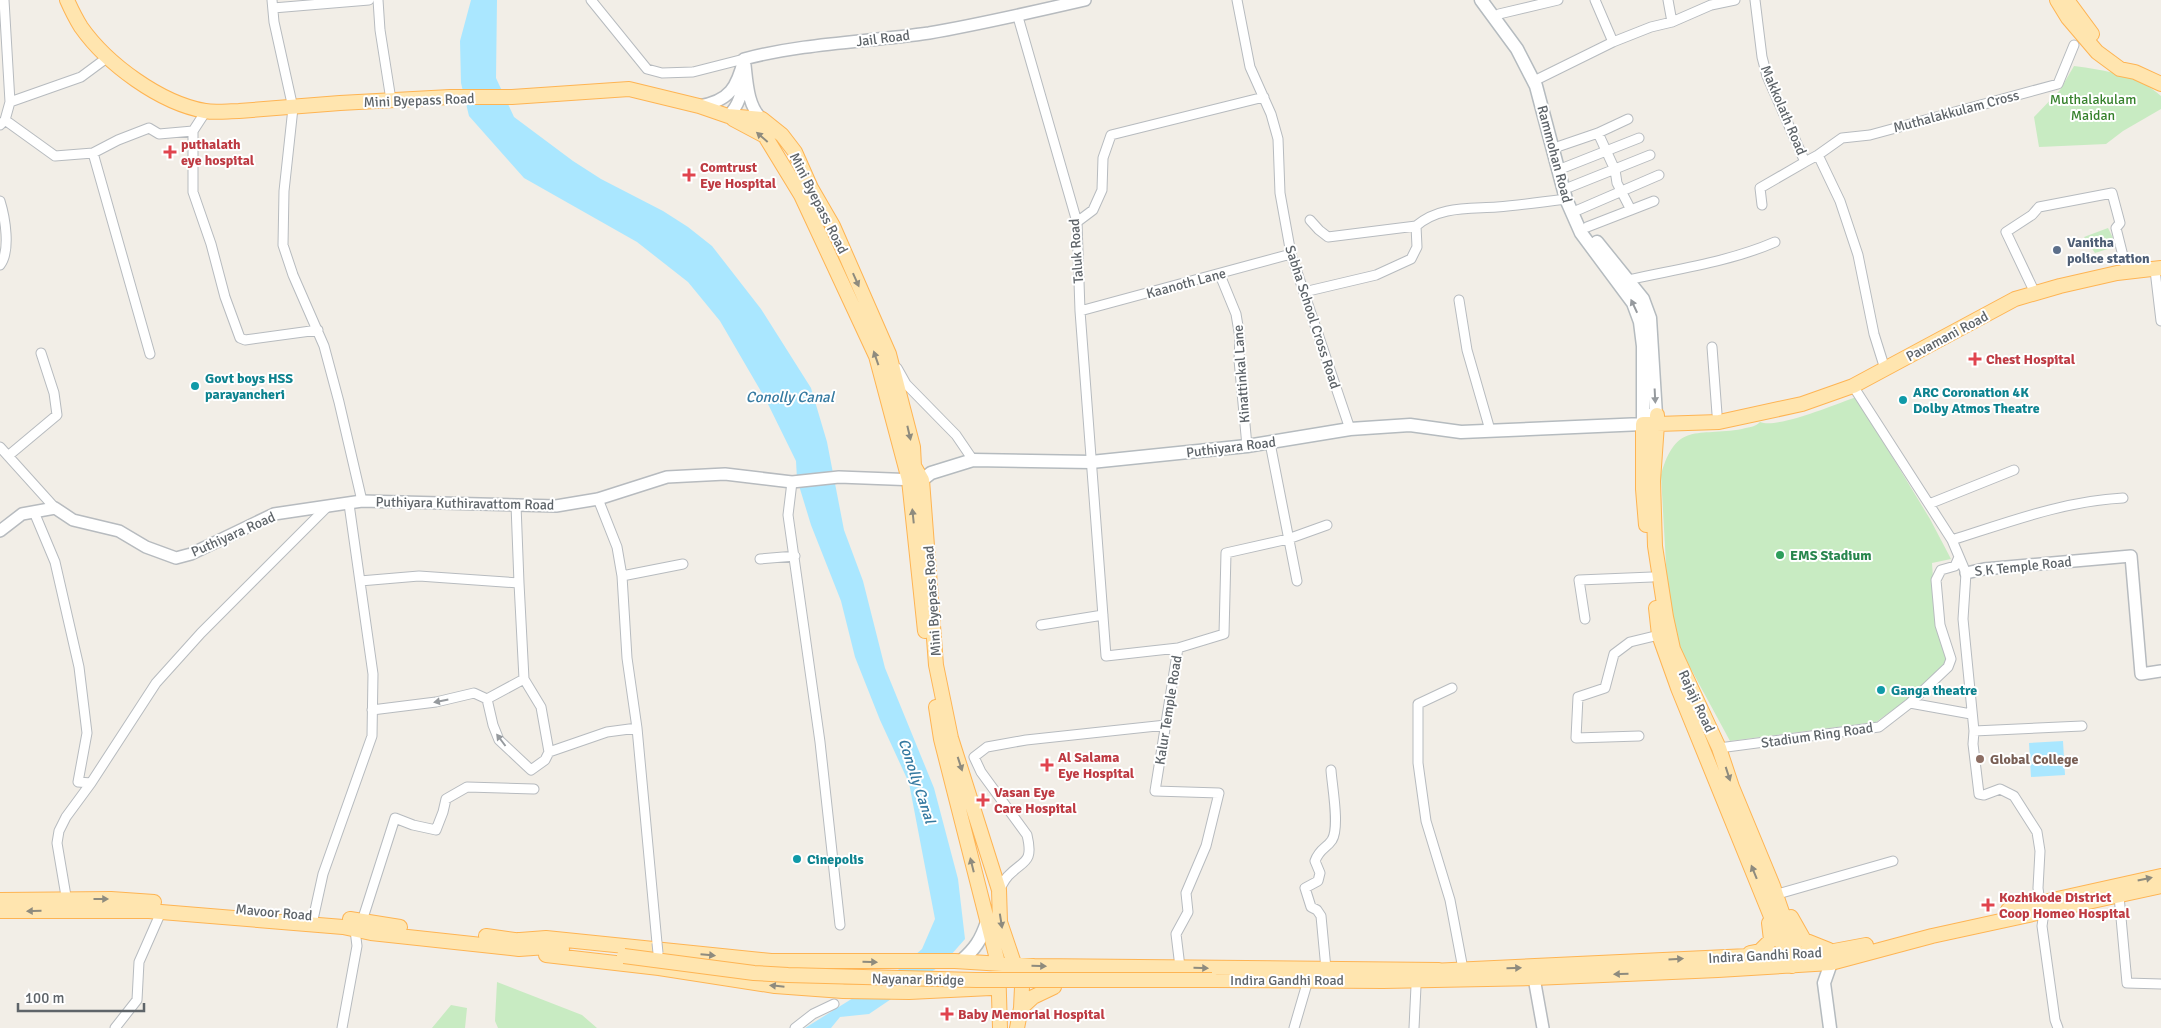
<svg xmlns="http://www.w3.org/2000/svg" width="2161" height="1028" viewBox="0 0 2161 1028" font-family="Signika,sans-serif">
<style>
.green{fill:#c8ebc2}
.water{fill:#aae7ff}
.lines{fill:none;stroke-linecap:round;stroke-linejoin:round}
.minor-casing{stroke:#b7bbbf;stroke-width:11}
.tertiary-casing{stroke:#b7bbbf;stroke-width:14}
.secondary-casing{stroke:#b5bbbf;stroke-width:15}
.primary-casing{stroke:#feb453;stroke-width:16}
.minor{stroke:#fff;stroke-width:9}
.tertiary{stroke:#fff;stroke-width:11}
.secondary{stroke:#fff;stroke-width:12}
.primary{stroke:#ffe5af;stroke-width:14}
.minor-bridge-casing{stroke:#b7bbbf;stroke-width:11;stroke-linecap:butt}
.primary-bridge-casing{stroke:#feb453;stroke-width:16;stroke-linecap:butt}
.minor-bridge{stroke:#fff;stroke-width:9}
.primary-bridge{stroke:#ffe5af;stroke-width:14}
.oneway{fill:#8e8b7e}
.oneway2{fill:#969a9e}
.health-dot{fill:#e0444e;stroke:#fff;stroke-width:2}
.service-dot{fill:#5c6f8a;stroke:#fff;stroke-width:2}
.culture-dot{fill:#0f9aa8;stroke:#fff;stroke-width:2}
.leisure-dot{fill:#2e9e5b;stroke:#fff;stroke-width:2}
.education-dot{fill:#8d6e63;stroke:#fff;stroke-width:2}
.labels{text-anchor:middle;stroke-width:4;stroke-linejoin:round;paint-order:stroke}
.street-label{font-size:14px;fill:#5e6469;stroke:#fff}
.park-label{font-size:14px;fill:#36812c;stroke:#fff}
.health-label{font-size:14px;font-weight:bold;fill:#be3a42;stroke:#fff;text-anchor:start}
.service-label{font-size:14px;font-weight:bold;fill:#4e5e75;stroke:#fff;text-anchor:start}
.culture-label{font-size:14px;font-weight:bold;fill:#0d838f;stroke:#fff;text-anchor:start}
.leisure-label{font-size:14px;font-weight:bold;fill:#27864d;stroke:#fff;text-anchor:start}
.education-label{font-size:14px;font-weight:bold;fill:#785e54;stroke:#fff;text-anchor:start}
.water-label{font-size:15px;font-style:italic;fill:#3479a0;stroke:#fff}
</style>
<rect width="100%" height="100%" fill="#f2eee7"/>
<path class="green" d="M2074 66C2104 70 2138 75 2161 96V109L2123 131 2106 144 2039 147 2034 117 2060 90Z
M2108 228 2117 246 2095 253 2084 237Z
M1856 397 1930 519 1951 559 1932 563 1936 624 1947 663 1911 697 1876 722 1730 741 1678 645 1669 618 1661 475C1676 421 1697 437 1742 429 1749 427 1755 427 1760 422 1778 429 1836 404 1856 397Z
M497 982 582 1015 597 1028H498L495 1021Z
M451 1005 467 1008 465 1028H432Z"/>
<path class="water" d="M471 0H497L496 78 514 117 573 161 601 179 663 211 688 227 712 246 761 309 811 388 827 442 844 530 863 581 885 668 934 788 958 879 965 939 943 964 869 1014 840 1017 831 1028H805L898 970 922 949 935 919 909 783 880 720 855 657 841 601 811 525 797 479 796 461 766 400 720 321 688 282 637 242 524 178 469 116 461 83 460 41Z
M2063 741 2065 775 2031 777 2029 743Z"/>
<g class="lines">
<g class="minor-casing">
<path id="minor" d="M4 0 10 102 81 77 108 57
M272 0 274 22 293 108 284 191 283 245 293 275 324 346 339 402 362 501
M378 0 380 30 391 100
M591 0 647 69 662 73 693 72 744 59
M1237 0 1250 67 1271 114 1278 139 1280 193 1291 254 1350 429
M1595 0 1613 42 1651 27 1672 22 1711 5 1735 0
M1668 0 1672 22
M1755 0 1762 57 1767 76 1805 162 1818 155 1840 201 1858 255 1874 334 1885 369
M273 8 369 0
M1499 14 1558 0
M1018 17 1077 222 1080 311 1106 656 1178 648 1155 791 1219 793 1206 846 1186 893 1188 912 1176 934 1180 967
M1538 79 1613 42
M206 111 193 131V192L211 244 225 297 240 338 245 340 318 330
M5 120 55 156 93 153 118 140 149 128 159 134 193 131
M0 125 5 120 10 102
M1598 133 1615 170 1617 183 1631 210
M1557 147 1598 133 1628 119
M93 153 150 354
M1818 155 1842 138 1870 135 2058 84 2074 45
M1563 168 1639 138
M1570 187 1650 155
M0 201C5 217 11 251 0 265
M1762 205 1760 188 1805 162
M1578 210 1659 175
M1310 220 1319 230 1328 237 1416 226
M1077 222 1093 210 1102 190 1103 158 1111 135 1264 97
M1587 227 1654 201
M2155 270 2161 321
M1220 275 1236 314 1240 338 1239 360 1247 446
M1628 280C1677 269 1729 262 1775 242
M1304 292 1376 275 1411 259 1417 247 1416 226C1439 206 1468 209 1497 207 1520 205 1543 202 1566 199
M2035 293 2006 232 2032 215 2039 207 2112 193 2120 223 2116 228 2127 272
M1459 300 1467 350 1490 430
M1080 311 1291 254
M1712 347 1717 414
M897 368 906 384 956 435 973 460
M1853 386 1952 540 1966 573 1963 619 1974 731 2082 726
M1270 443 1297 581
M0 447 55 508
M8 456 57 415 54 393 41 353
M792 482 788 515 820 742 840 925
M598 499 617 547 622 576 683 564
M1929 504 2014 470
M34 512 55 562 79 667 87 733 78 782 91 783 66 817 59 831 57 843 67 902
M1952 540C2009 522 2064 501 2123 498
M760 559 795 556
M622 576 627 658 637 728 657 943
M360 581 419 576 519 583 516 505
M1585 619 1579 580 1652 577
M1041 625 1103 615
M1178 648 1224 634 1226 553 1288 539 1327 525
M1452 688 1418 704V763L1426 821 1450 900 1463 969
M487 699 493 725 499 740 531 770 545 760 549 752 541 707 524 679 519 583
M487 699 524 679
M1910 703 1971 714
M372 710 436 702 474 693 487 699
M1974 731 1973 744 1979 794 1984 795 2000 789 2014 796 2037 832 2040 851 2038 888 2040 903
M1639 736 1576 738 1578 697 1605 688 1614 654 1630 642 1659 635
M1719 748 1879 727 1910 703 1948 667 1951 659 1940 625 1936 580 1941 570 1955 566 1959 557
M549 752 607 732 637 728
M91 783 156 683 201 633 327 507
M999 890C1002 886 1004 880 1008 876 1023 860 1034 864 1027 835L981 772 974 757 987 747 1026 740 1166 725
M1778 894 1893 861
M2119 896 2127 983 2161 984
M2044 912 2042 926 2055 1020 2058 1028
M362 921 395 818 413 825 436 830 443 812 446 799 467 787 534 789
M312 924 323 874 372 736 373 674 349 504
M1326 969 1321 916 1317 910 1311 907 1305 888 1318 881 1320 873 1315 861C1320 848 1326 849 1332 840 1340 827 1332 786 1331 770
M115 1028 137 1000 139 962 161 912
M342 1028 357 946 355 930
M795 1028 813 1014 834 1004
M1294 1028 1306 987
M1414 1028 1416 986"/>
</g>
<g class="tertiary-casing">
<path id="tertiary" d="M744 59C804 43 867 42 929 33 981 24 1033 12 1085 0
M745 65C747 83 748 107 762 119
M699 106C730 101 737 87 744 59
M728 116C739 106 742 93 743 78
M0 531 22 514 55 508 73 520 119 531 146 547 176 558 191 554 274 514 362 501 556 506 598 499 667 477 725 474 792 482 839 477 917 480
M1966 573 1984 569 2131 556 2141 674 2161 671
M1534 978 1543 1028"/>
</g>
<g class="secondary-casing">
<path id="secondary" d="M1597 242 1643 299 1650 318 1656 415H1647
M922 480 931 473 973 460 1091 462 1247 446 1350 429 1410 425 1461 432 1643 424V346L1640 322 1633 303 1581 233 1566 199 1536 86 1517 49 1481 0
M961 961C975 949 981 940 987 922
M1830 1028 1824 983 1831 963"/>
</g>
<g class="primary-casing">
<path id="primary" d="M67 0C71 9 76 19 81 27 107 64 160 103 205 111 216 113 228 111 239 111L340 103 450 97H512L629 89 699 106 728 116 762 119 782 135 795 152 811 188 833 226 889 354 913 447 914 466 922 480 936 665 951 738 999 890 1000 922 1022 987 1021 1008 1017 1028
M2057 0 2068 18 2097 52 2120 69 2135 72 2161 84
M2067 0 2092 34
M733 119 765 136 801 195 876 356 909 480 925 631
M1646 525 1643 489V424H1657V415
M1656 608 1659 635 1678 688 1789 961
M936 707 941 739 998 963 1000 1028
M0 900 111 899 154 902
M2008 910 2161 876
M0 911H149L343 927 371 933 519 949 547 947 562 949
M1791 917 1804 940 1829 950
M350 919 400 927
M486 936 529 942
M520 940 546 938 771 961H955L1034 966 1439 970
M1750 953 1760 951 1771 940 1769 923
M546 955 659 968 775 986 843 991 909 992 991 988
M1792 966 1796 953 1773 886 1732 787 1719 748 1673 649 1666 617 1655 546 1653 481 1657 424 1719 422 1802 404 1853 386 2015 299 2060 286 2117 273 2161 268
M1431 971 1813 953 1834 951 1866 945
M1212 980 1383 981 1534 978 1718 970 1831 963 1932 936 2161 886
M1021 1008 1033 997 1054 987"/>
</g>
<use href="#minor" class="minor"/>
<use href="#tertiary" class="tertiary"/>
<use href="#secondary" class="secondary"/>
<use href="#primary" class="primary"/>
<g class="minor-bridge-casing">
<path id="minor-bridge" d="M657 943 658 953"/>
</g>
<g class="primary-bridge-casing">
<path id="primary-bridge" d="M624 956 754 973 788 975 976 980H1212"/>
</g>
<use href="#minor-bridge" class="minor-bridge"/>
<use href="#primary-bridge" class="primary-bridge"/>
</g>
<defs><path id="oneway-solid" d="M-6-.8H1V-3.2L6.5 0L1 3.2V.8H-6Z" transform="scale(1.25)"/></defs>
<g class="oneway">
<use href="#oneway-solid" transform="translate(762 137) rotate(-139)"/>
<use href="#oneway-solid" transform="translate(856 280) rotate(66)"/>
<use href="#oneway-solid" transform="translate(876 358) rotate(-109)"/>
<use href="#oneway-solid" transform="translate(909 433) rotate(77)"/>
<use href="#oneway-solid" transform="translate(913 516) rotate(-96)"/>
<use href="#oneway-solid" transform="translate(960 764) rotate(72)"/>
<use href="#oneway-solid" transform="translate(1728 774) rotate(72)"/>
<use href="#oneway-solid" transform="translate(972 865) rotate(-104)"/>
<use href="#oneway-solid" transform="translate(1754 872) rotate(-112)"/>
<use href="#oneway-solid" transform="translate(2145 879) rotate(-12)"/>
<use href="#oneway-solid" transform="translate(101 899)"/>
<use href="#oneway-solid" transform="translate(34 911) rotate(179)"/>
<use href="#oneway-solid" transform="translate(1001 921) rotate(81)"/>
<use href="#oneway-solid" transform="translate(708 955) rotate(5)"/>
<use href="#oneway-solid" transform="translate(1676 959) rotate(-3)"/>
<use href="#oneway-solid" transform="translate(870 962) rotate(1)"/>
<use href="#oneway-solid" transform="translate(1039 966) rotate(1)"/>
<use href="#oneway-solid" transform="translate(1201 968) rotate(1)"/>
<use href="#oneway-solid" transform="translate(1514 968) rotate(-2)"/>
<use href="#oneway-solid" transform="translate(1621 974) rotate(178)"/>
<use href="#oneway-solid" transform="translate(777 986) rotate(-174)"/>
</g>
<g class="oneway2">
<use href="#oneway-solid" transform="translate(1634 306) rotate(-115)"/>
<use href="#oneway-solid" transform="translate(1655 396) rotate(87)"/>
<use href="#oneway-solid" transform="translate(441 701) rotate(169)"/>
<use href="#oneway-solid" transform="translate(501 740) rotate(-127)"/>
</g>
<g class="health-dot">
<path d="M167.5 144.5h5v5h5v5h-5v5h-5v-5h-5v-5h5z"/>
<path d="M686.5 167.5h5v5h5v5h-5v5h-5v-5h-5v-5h5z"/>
<path d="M1972.5 351.5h5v5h5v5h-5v5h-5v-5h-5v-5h5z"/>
<path d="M1044.5 757.5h5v5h5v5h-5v5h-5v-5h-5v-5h5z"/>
<path d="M980.5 792.5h5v5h5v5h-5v5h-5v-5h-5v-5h5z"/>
<path d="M1985.5 897.5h5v5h5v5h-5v5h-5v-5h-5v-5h5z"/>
<path d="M944.5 1006.5h5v5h5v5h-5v5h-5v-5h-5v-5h5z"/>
</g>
<circle class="service-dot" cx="2057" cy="250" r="5"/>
<g class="culture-dot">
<circle cx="195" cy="386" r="5"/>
<circle cx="1903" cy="400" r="5"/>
<circle cx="1881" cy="690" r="5"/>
<circle cx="797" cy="859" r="5"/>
</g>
<circle class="leisure-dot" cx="1780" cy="555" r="5"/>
<circle class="education-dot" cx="1980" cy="759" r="5"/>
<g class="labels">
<g class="street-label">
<text transform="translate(883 38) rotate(-7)" y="5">Jail Road</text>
<text transform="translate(419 100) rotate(-2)" y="5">Mini Byepass Road</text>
<text transform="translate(1784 110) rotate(67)" y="5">Makkolath Road</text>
<text transform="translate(1956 111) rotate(-15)" y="5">Muthalakkulam Cross</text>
<text transform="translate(1555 154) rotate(75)" y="5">Rammohan Road</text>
<text transform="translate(819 203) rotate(63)" y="5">Mini Byepass Road</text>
<text transform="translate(1076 251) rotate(-94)" y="5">Taluk Road</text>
<text transform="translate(1186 283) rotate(-15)" y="5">Kaanoth Lane</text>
<text transform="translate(1313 317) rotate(72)" y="5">Sabha School Cross Road</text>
<text transform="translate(1947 336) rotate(-28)" y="5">Pavamani Road</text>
<text transform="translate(1241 374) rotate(-94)" y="5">Kinattinkal Lane</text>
<text transform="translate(1231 447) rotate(-7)" y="5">Puthiyara Road</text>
<text transform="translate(465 503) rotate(1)" y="5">Puthiyara Kuthiravattom Road</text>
<text transform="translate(233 534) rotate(-24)" y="5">Puthiyara Road</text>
<text transform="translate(2023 566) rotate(-6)" y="5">S K Temple Road</text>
<text transform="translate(932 601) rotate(-94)" y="5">Mini Byepass Road</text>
<text transform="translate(1697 701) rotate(65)" y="5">Rajaji Road</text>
<text transform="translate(1168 710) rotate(-81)" y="5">Kalur Temple Road</text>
<text transform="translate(1817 735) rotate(-8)" y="5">Stadium Ring Road</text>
<text transform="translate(274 912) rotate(5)" y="5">Mavoor Road</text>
<text transform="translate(1765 955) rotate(-3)" y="5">Indira Gandhi Road</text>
<text transform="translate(918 979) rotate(1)" y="5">Nayanar Bridge</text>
<text x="1287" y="985">Indira Gandhi Road</text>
</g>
<g class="park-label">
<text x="2093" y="104">Muthalakulam<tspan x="2093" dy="16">Maidan</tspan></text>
</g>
<g class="health-label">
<text x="181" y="149">puthalath<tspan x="181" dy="16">eye hospital</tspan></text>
<text x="700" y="172">Comtrust<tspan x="700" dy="16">Eye Hospital</tspan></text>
<text x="1986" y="364">Chest Hospital</text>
<text x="1058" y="762">Al Salama<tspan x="1058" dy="16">Eye Hospital</tspan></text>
<text x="994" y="797">Vasan Eye<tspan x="994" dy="16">Care Hospital</tspan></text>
<text x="1999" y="902">Kozhikode District<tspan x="1999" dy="16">Coop Homeo Hospital</tspan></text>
<text x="958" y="1019">Baby Memorial Hospital</text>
</g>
<g class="service-label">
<text x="2067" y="247">Vanitha<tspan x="2067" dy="16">police station</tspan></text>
</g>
<g class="culture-label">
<text x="205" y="383">Govt boys HSS<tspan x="205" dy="16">parayancheri</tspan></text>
<text x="1913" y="397">ARC Coronation 4K<tspan x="1913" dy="16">Dolby Atmos Theatre</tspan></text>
<text x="1891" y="695">Ganga theatre</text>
<text x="807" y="864">Cinepolis</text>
</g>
<g class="leisure-label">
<text x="1790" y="560">EMS Stadium</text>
</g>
<g class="education-label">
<text x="1990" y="764">Global College</text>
</g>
<g class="water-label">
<text x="790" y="402">Conolly Canal</text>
<text transform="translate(917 781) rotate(72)" y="5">Conolly Canal</text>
</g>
</g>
<path d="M18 1003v8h126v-8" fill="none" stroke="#5e6469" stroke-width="2.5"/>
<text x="25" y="1003" font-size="15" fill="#5e6469" stroke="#ffffff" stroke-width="4" paint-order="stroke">100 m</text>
</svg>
